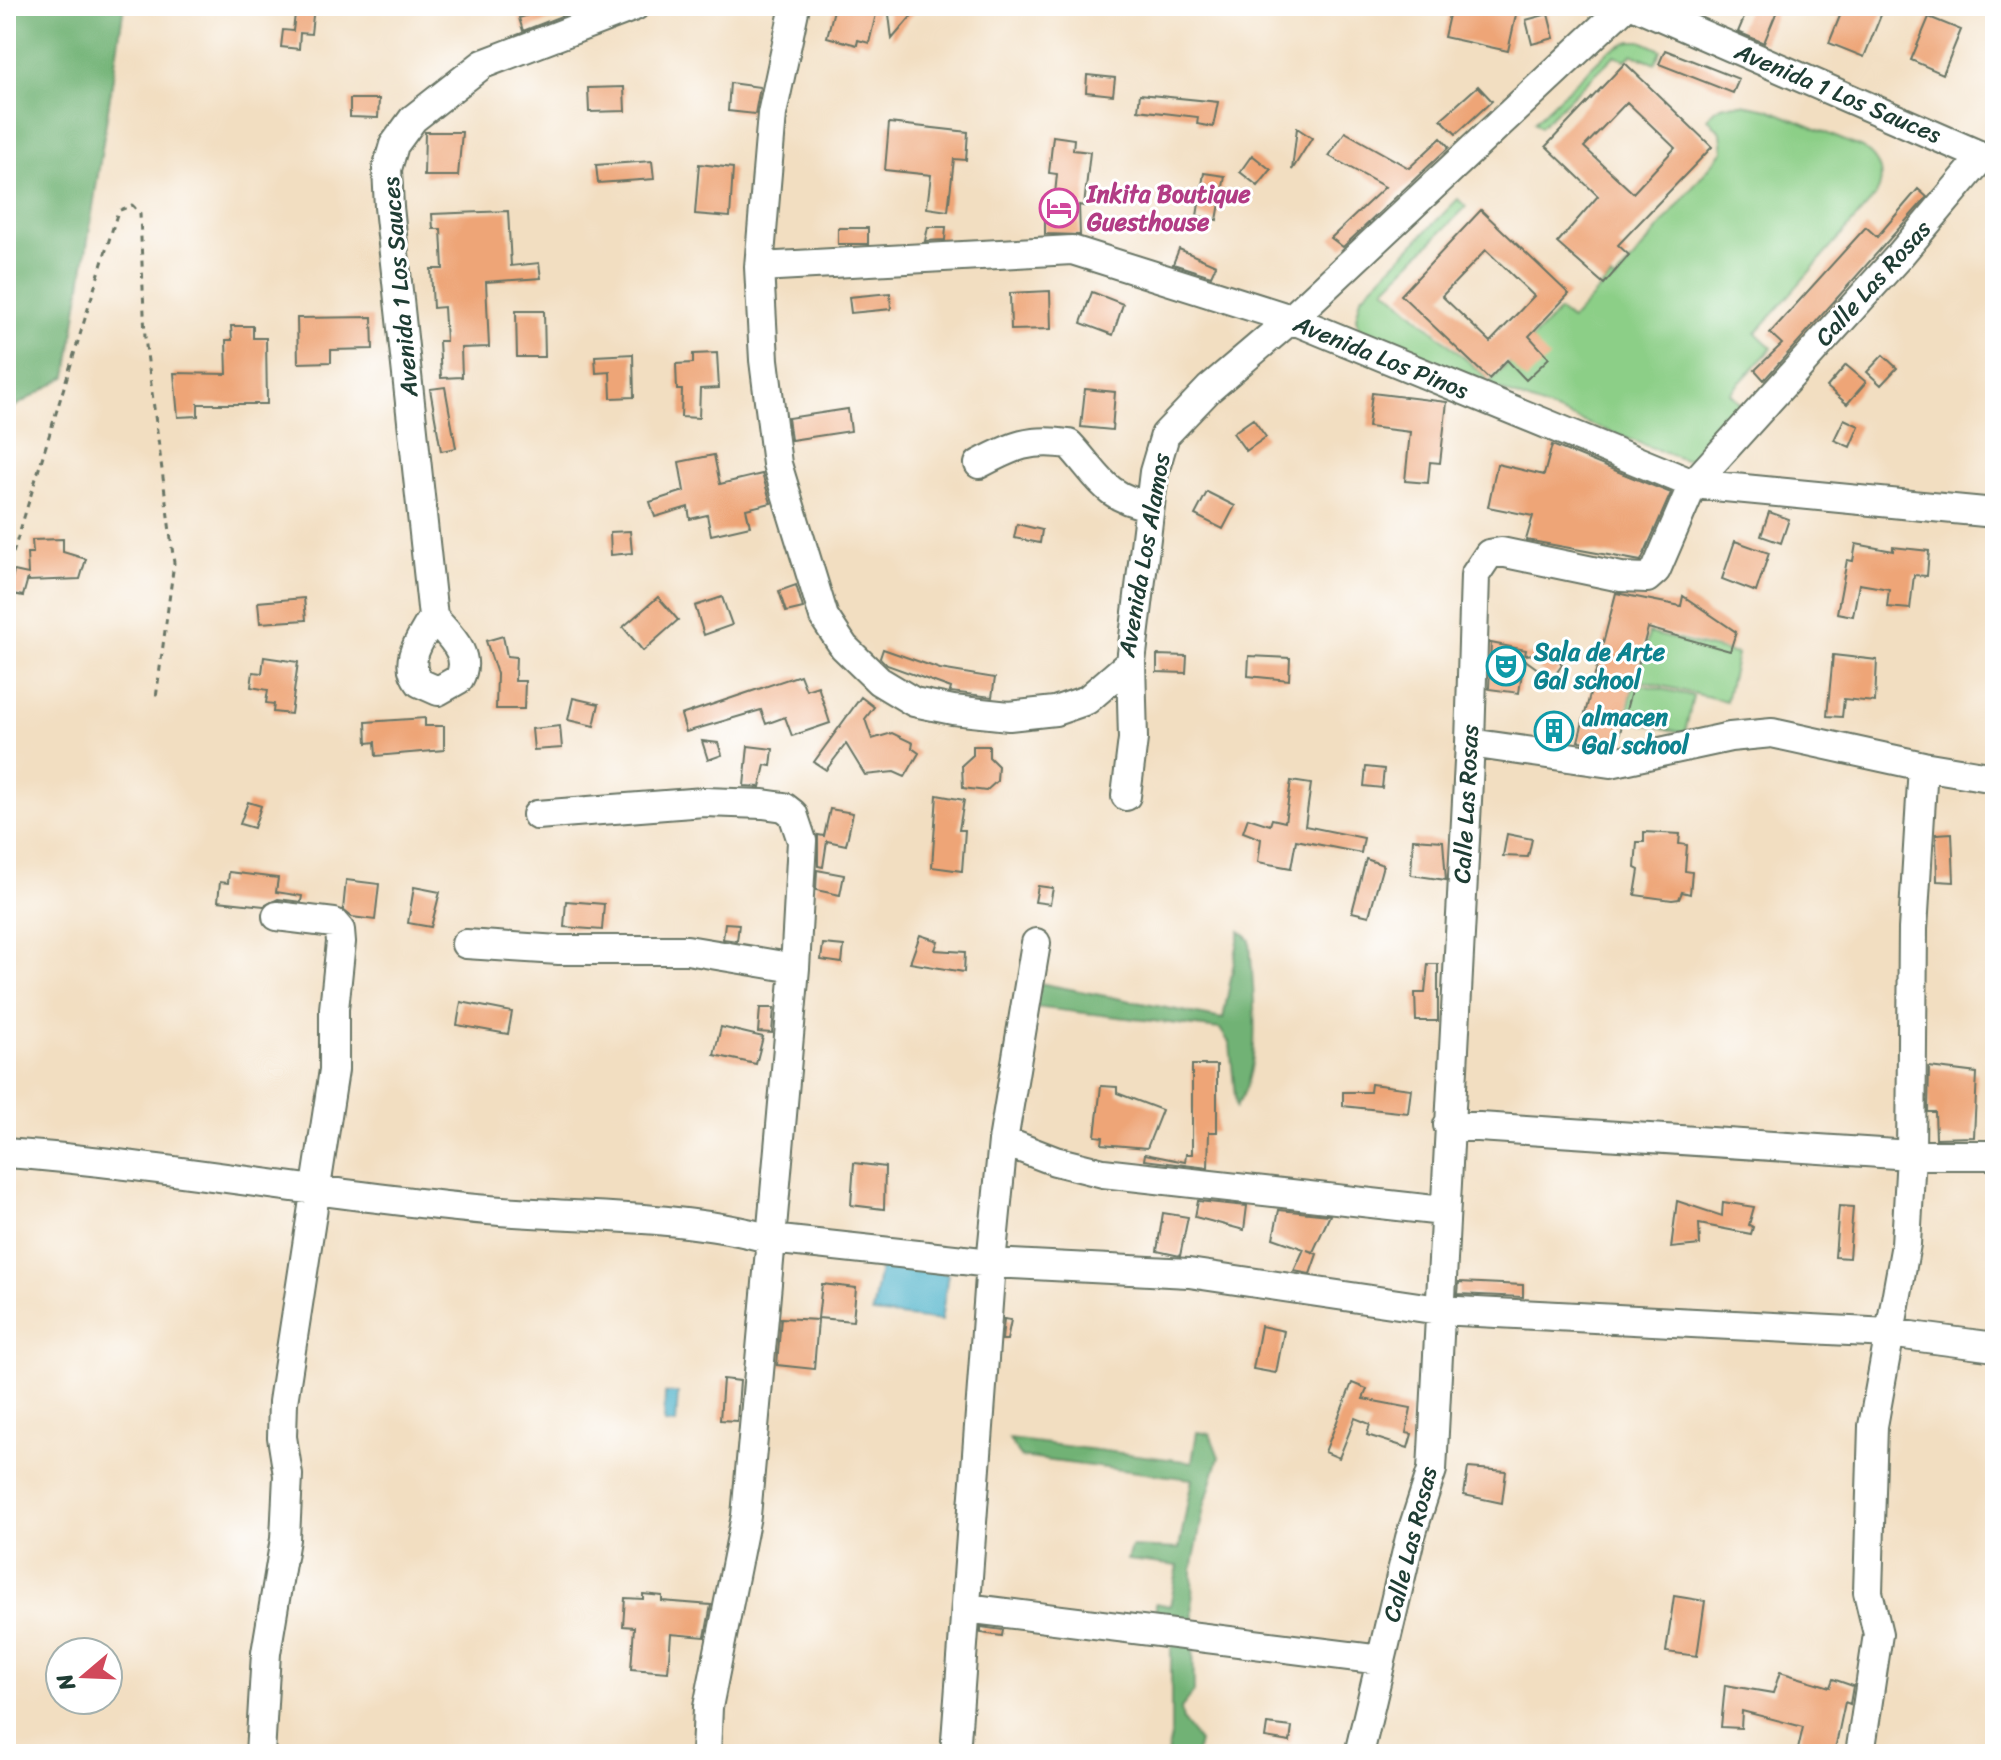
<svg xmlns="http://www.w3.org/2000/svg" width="2001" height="1760" viewBox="0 0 2001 1760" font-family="Sriracha,sans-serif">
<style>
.green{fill:#8ccf87;stroke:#56865e;stroke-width:2}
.forest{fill:#71b274;stroke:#487854;stroke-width:2}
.water{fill:#49b0c8;stroke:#34767e;stroke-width:2}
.building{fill:#eea577;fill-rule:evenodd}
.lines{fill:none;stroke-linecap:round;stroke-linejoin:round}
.minor-casing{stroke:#697565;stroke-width:32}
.path{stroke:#697565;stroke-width:3;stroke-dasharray:6 6;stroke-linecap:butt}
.minor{stroke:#fff;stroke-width:28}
.labels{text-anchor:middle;stroke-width:6;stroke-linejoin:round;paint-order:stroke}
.street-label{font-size:24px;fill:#1f3d34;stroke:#fff}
.hotel-label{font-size:24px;font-weight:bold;fill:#b23c85;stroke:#fff;text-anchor:start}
.culture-label{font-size:24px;font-weight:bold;fill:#0d838f;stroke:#fff;text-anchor:start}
</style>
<rect width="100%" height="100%" fill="#fff"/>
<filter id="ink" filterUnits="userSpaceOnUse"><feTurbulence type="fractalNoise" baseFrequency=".0125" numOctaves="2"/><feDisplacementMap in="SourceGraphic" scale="16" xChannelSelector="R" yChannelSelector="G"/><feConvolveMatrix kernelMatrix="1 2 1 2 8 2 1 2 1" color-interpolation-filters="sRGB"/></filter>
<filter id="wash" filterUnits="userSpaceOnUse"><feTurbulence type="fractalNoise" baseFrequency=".006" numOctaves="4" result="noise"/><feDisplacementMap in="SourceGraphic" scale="32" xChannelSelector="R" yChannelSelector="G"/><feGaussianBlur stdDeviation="1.8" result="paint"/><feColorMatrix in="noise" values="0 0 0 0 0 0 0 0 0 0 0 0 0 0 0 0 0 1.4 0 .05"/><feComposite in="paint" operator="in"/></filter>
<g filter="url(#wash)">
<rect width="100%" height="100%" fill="#f2dec1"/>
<path class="green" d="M1631 41H1641L1661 50 1655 63 1633 54 1625 60 1615 55 1540 127 1534 122 1609 50Z
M1742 104 1768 109 1862 148C1881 159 1886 178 1875 197L1756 333 1772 348 1730 393 1748 412 1698 458 1684 460 1487 385 1559 311 1571 320 1611 277 1615 281 1723 151 1721 133 1708 118C1716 104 1727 104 1742 104Z
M1458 199 1466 207 1385 288 1487 378 1482 384 1361 333 1356 318 1361 297Z
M1649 633 1737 654 1726 701 1638 680Z
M1634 683 1693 696 1685 733 1626 720Z"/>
<path class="forest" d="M6 6H124L67 376 6 412Z
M1240 931 1250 940C1252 989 1265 1066 1236 1107L1230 1044 1220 1029 1033 1007 1039 983 1223 1019Z
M1197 1432 1210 1434 1219 1457 1204 1507 1192 1570 1194 1692 1181 1708 1183 1721 1199 1742 1196 1754H1167L1171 1737V1631L1155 1626 1156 1603 1170 1606 1178 1566 1127 1560 1131 1547 1179 1549 1192 1479 1021 1457 1009 1439 1192 1462Z"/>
<path class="water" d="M881 1262 948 1274 941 1321 872 1313Z
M665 1393H678L676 1424 664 1423Z"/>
<g id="blocks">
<path class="building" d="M296 6H314L311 34 300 33 299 49 281 47 283 30 293 31Z
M556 6H587L523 31 519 18Z
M835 6H878L869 43 858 40 857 45 827 37Z
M888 6H920L892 39Z
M1451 6 1498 14 1500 6H1518L1508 51 1444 37Z
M1749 6H1779L1764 43 1738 32Z
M1844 6H1873L1883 10 1864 57 1829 43Z
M1548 14 1554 38 1532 44 1526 20Z
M1929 17 1961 30 1943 74 1911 60Z
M1665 50 1739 79 1733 93 1659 64Z
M1625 63 1712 147 1618 245 1629 255 1604 284 1557 243 1598 196 1546 146ZM1627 102 1675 148 1633 193 1584 147Z
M1087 75 1115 78 1113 95 1086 92Z
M730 83 760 87 755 114 728 111Z
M1478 86 1492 101 1456 134 1441 119Z
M624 87 625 111 589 112 588 88Z
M1140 94 1218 102 1213 127 1197 124 1198 117 1138 110Z
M350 99H379L378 118 350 117Z
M889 123 968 132 966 160 954 159 948 211 927 208 931 175 885 170Z
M1297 128 1312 138 1292 170Z
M425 132H462L458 176H424Z
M1345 132 1409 168 1441 138 1449 147 1343 247 1331 238 1385 187 1329 156Z
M1053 136 1074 139 1073 150 1090 152 1084 206 1079 205 1080 235 1045 234V214H1053L1057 174 1049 173Z
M1252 155 1271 170 1258 186 1240 172Z
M652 161 654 179 598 183 596 165Z
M699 164 733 168 730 217 695 214Z
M1204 173 1225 176 1217 220 1197 216Z
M1918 189 1927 197 1764 380 1755 370 1782 344 1770 333 1866 227 1877 237Z
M1481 210 1569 294 1529 336 1549 358 1526 380 1507 360 1489 379 1401 295ZM1486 250 1534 296 1490 342 1442 296Z
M508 211 511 266 539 263 541 278 486 282 489 347 461 348 462 377 441 378 439 341H446L444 307 433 308 431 269H443L441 229H433L432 214Z
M928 227H946L945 240 925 241Z
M838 228H868V244H838Z
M1179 249 1216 265 1211 276 1173 264Z
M1050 291 1051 329 1011 330 1010 293Z
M1092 292 1123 304 1113 335 1081 323Z
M890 293 891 309 851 313 849 297Z
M516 311H544L545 357H517Z
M372 317 373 349 331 350V362L298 363 297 318Z
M231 326H253V338H266L267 404H198V416L178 417 174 373 227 374 226 340H232Z
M717 353 719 388 700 389 699 418 681 417 682 390H677L676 364 693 363V354Z
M633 354 634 397 611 398 610 372 596 373 595 356Z
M1883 355 1897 368 1881 385 1867 372Z
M1846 365 1866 382 1847 404 1827 387Z
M445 387 456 448 441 451 430 389Z
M1085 389 1115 392 1112 430 1081 427Z
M1372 393 1447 402 1440 463 1430 462 1428 483 1405 481 1410 432 1368 427Z
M848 409 851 431 791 440 788 418Z
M1253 419 1266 437 1246 451 1233 433Z
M1844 419 1859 426 1850 447 1834 440Z
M1552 445 1671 493 1641 561 1526 540 1533 516 1488 507 1497 464 1544 475Z
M714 455 720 484 762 474 771 503 746 509 750 526 711 535 707 515 690 519 688 507 655 517 650 502 684 491 679 462Z
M1207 492 1235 506 1223 529 1195 515Z
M1769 512 1789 519 1781 543 1761 536Z
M1017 524 1042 530 1040 543 1014 538Z
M630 531 632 553 611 555 610 532Z
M63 539V552L86 559 80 579 28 581V578L23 596 8 593 14 571 28 574 27 553H33L32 540Z
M1735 541 1769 553 1756 592 1722 579Z
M1856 544 1893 551V547L1929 551 1927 576 1914 575 1910 609 1887 607 1889 589 1859 584 1853 616 1837 613 1847 560 1853 561Z
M796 585 803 608 786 612 779 591Z
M1616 593 1681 606 1683 596 1736 632 1730 651 1648 628 1617 744 1578 741Z
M658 597 678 620 643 651 623 627Z
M722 597 732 625 704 635 695 606Z
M304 598 306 620 260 623 258 602Z
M503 636 507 656 516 657 515 681H525L524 709H496L497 674 486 641Z
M1491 643 1526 650 1525 655 1550 652 1556 654 1562 665 1555 675H1546L1524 659 1519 693 1489 689Z
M883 649 940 669 995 678 992 697 950 692 951 688 887 665 880 658Z
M1157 655 1187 656 1186 673 1157 672Z
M1833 655 1877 660 1875 702 1844 699 1842 717 1827 716Z
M1249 656 1290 658 1289 680 1248 676Z
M264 657 298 662 291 714 273 712 274 704 266 703 268 690 251 687 253 672 262 673Z
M800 675 806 690 818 686 830 723 792 736 785 717 766 724 761 710 686 732 681 715Z
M861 697 874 707 865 719 872 739 892 733 913 743 912 748 919 753 905 777 894 772 865 775 846 744 826 770 814 762Z
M573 698 599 704 594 726 568 720Z
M425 718V726H444V750L376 756 375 742 367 743 366 722Z
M560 726 562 748 534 750 532 729Z
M702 741 718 743 722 755 708 760Z
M748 746 773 749 771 766 765 765 760 787 744 786Z
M973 746H989V757L998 766 997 781 986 791 963 788 962 765 973 755Z
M1366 767 1384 769 1382 788 1364 786Z
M1291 781 1311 784 1305 826 1364 838 1361 853 1296 840 1291 868 1258 862 1261 839 1243 832 1248 818 1270 825 1272 819 1285 822Z
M937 795 964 800 959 830H965L962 871 932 867Z
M248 802 261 806 254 828 240 824Z
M830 809 853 813 846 845 827 841 823 867 818 866V835L824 836Z
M1644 832 1680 834 1679 844 1687 845 1685 871 1692 872 1690 894 1682 892 1679 899 1672 900 1635 895 1639 870 1635 868 1637 842H1644Z
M1952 833 1954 882 1937 881 1936 834Z
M1507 834 1532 839 1528 857 1503 856Z
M1413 839 1443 841 1446 880 1411 875Z
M1366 859 1383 865 1369 916 1352 912Z
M817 870 844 875 840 895 816 890Z
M229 872 278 878 276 892 302 896 301 902 278 899 264 906 218 901 220 882 228 883Z
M346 880 379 884 375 920 352 917 343 910Z
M1038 886 1053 888 1050 904 1035 902Z
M414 887 440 892 431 927 408 923Z
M566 901 604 904 602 930 564 927Z
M725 923 739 924 737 941 723 939Z
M920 935 938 941 935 950 965 952 964 972 910 963Z
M823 944 844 946 842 963 821 960Z
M1428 964H1438V1021H1416L1415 993H1425Z
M461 1002 512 1012 508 1034 457 1025Z
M760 1008H774L772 1033 758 1032Z
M721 1027 763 1037 756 1064 714 1055Z
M1192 1065H1217V1132H1209L1208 1168 1144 1160 1145 1154 1185 1162 1186 1154H1192Z
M1929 1067 1977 1073 1974 1137 1936 1138 1935 1112H1928Z
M1371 1084 1411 1089 1408 1113 1343 1106V1092H1370Z
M1101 1086 1117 1087V1093L1162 1110 1147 1148 1102 1144 1103 1137 1095 1136Z
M854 1163 885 1167 884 1209 851 1205Z
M1198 1201 1247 1206 1244 1230 1195 1217Z
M1677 1201 1722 1216 1723 1202 1754 1207 1749 1225 1753 1227 1751 1234 1699 1224 1700 1245 1671 1248Z
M1839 1206 1853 1207 1849 1258 1835 1257Z
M1279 1210 1330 1215 1313 1252 1307 1250 1317 1254 1310 1274 1294 1271 1304 1249 1273 1238Z
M1163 1213 1188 1217 1180 1256 1157 1251Z
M1459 1282 1523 1285V1297L1458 1294Z
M822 1284 856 1288 853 1321 818 1318Z
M781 1318 818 1320 814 1369 777 1365Z
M1004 1319 1011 1320 1007 1340H1002Z
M1261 1326 1284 1331 1276 1373 1253 1369Z
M723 1379 740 1381 737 1421 720 1420Z
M1352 1383 1367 1389 1363 1399 1411 1408 1406 1433 1412 1434 1408 1448 1367 1435 1370 1424 1355 1418 1339 1458 1325 1452Z
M1468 1468 1506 1471 1502 1503 1464 1495Z
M643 1594 662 1596V1601L711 1605 705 1637 671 1634 668 1672 631 1669 634 1627 623 1626 625 1598 643 1599Z
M1674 1596 1705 1601 1697 1656 1666 1652Z
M981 1627 1003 1630 1002 1636 981 1633Z
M1780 1672 1830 1687 1833 1679 1853 1686 1850 1704 1845 1702 1834 1754H1797L1803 1727 1742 1711 1741 1728 1721 1727 1725 1685 1773 1693Z
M1267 1724 1292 1727 1290 1742 1265 1738Z"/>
</g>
</g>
<g filter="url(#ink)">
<use href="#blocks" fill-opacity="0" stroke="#697565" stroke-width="2"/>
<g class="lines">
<g class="minor-casing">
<path id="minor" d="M795 6 772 114 759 267 764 360 777 464 824 617 844 647 879 681 914 702 953 710 1009 716 1055 711 1087 700 1131 662 1154 472 1165 435 1209 389 1291 319 1625 6
M1637 6 1995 162
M759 267 1072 250 1291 319 1693 484 1995 513
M979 464C1013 446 1030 438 1069 444 1099 476 1103 497 1150 506
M433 617C422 638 401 661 420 683L438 691 459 679C473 654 448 635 433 617L389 207 387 169 394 145 413 119 483 64 635 6
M1470 743 1610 763 1730 737 1772 733 1923 766
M1995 778 1923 766 1913 929 1911 1155H1995
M1126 796 1133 739 1131 662
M466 944 559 950H687L795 968
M1448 1125 1911 1155 1906 1244 1873 1426 1868 1592 1878 1634 1860 1754
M1003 1141 1036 943
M6 1153C167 1165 327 1196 488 1210 580 1218 683 1214 771 1239L795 968 802 841 793 814 784 807 763 804 704 802 537 815
M966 1608 1381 1660
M260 1754 266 1653 285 1539 288 1475 282 1437 283 1402 334 1070V1009L341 942 340 930 334 923 277 916
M706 1754 708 1707 746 1516 771 1239 991 1263 1003 1141 1055 1161 1103 1173 1443 1211
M955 1754 991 1263 1189 1273 1439 1310 1889 1333 1995 1347
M1359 1754 1410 1538 1432 1470 1470 743 1475 575 1489 554 1501 552 1621 577 1647 578 1656 570 1693 484 1900 255 1983 156"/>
</g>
<path class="path" d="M6 576 118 211 132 205 140 213 145 338 174 563 156 698"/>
<use href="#minor" class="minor"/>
</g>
</g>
<defs>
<g id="hotel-ring" transform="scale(2)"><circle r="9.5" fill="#fff" stroke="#d1479c" stroke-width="1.5"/><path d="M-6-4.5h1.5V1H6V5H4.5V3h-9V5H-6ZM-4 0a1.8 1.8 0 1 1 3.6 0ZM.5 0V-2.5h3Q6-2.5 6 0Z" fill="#d1479c"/></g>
<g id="theatre-ring" transform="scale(2)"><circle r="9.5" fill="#fff" stroke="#0f9aa8" stroke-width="1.5"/><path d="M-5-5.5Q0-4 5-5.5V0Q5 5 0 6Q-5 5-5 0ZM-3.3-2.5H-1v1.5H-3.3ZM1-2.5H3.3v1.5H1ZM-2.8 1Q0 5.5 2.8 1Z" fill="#0f9aa8"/></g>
<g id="building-ring" transform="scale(2)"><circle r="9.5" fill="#fff" stroke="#0f9aa8" stroke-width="1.5"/><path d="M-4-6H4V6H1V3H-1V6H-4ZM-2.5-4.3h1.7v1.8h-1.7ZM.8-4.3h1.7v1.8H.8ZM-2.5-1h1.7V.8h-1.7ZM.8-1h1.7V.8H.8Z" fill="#0f9aa8"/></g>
</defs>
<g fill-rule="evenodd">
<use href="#hotel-ring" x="1059" y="208"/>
<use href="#theatre-ring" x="1506" y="666"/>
<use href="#building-ring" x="1554" y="731"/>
</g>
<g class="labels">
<g class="street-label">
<text transform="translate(1838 93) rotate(23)" y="8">Avenida 1 Los Sauces</text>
<text transform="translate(1873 283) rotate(-48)" y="8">Calle Las Rosas</text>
<text transform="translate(400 287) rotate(-95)" y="8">Avenida 1 Los Sauces</text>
<text transform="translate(1381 357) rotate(22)" y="8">Avenida Los Pinos</text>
<text transform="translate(1144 555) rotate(-80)" y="8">Avenida Los Alamos</text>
<text transform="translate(1466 804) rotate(-87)" y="8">Calle Las Rosas</text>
<text transform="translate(1410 1544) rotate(-76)" y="8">Calle Las Rosas</text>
</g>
<g class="hotel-label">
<text x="1087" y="202">Inkita Boutique<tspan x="1087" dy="28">Guesthouse</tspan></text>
</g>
<g class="culture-label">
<text x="1534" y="660">Sala de Arte<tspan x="1534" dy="28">Gal school</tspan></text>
<text x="1582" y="725">almacen<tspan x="1582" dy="28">Gal school</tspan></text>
</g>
</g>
<rect width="2001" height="1760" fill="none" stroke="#fff" stroke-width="32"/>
<g transform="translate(84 1676) rotate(251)"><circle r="38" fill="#ffffff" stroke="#a5b1ae" stroke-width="2"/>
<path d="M0-6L14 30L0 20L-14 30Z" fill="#d1495b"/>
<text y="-12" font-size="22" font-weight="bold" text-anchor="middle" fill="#1f3d34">N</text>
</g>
</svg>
